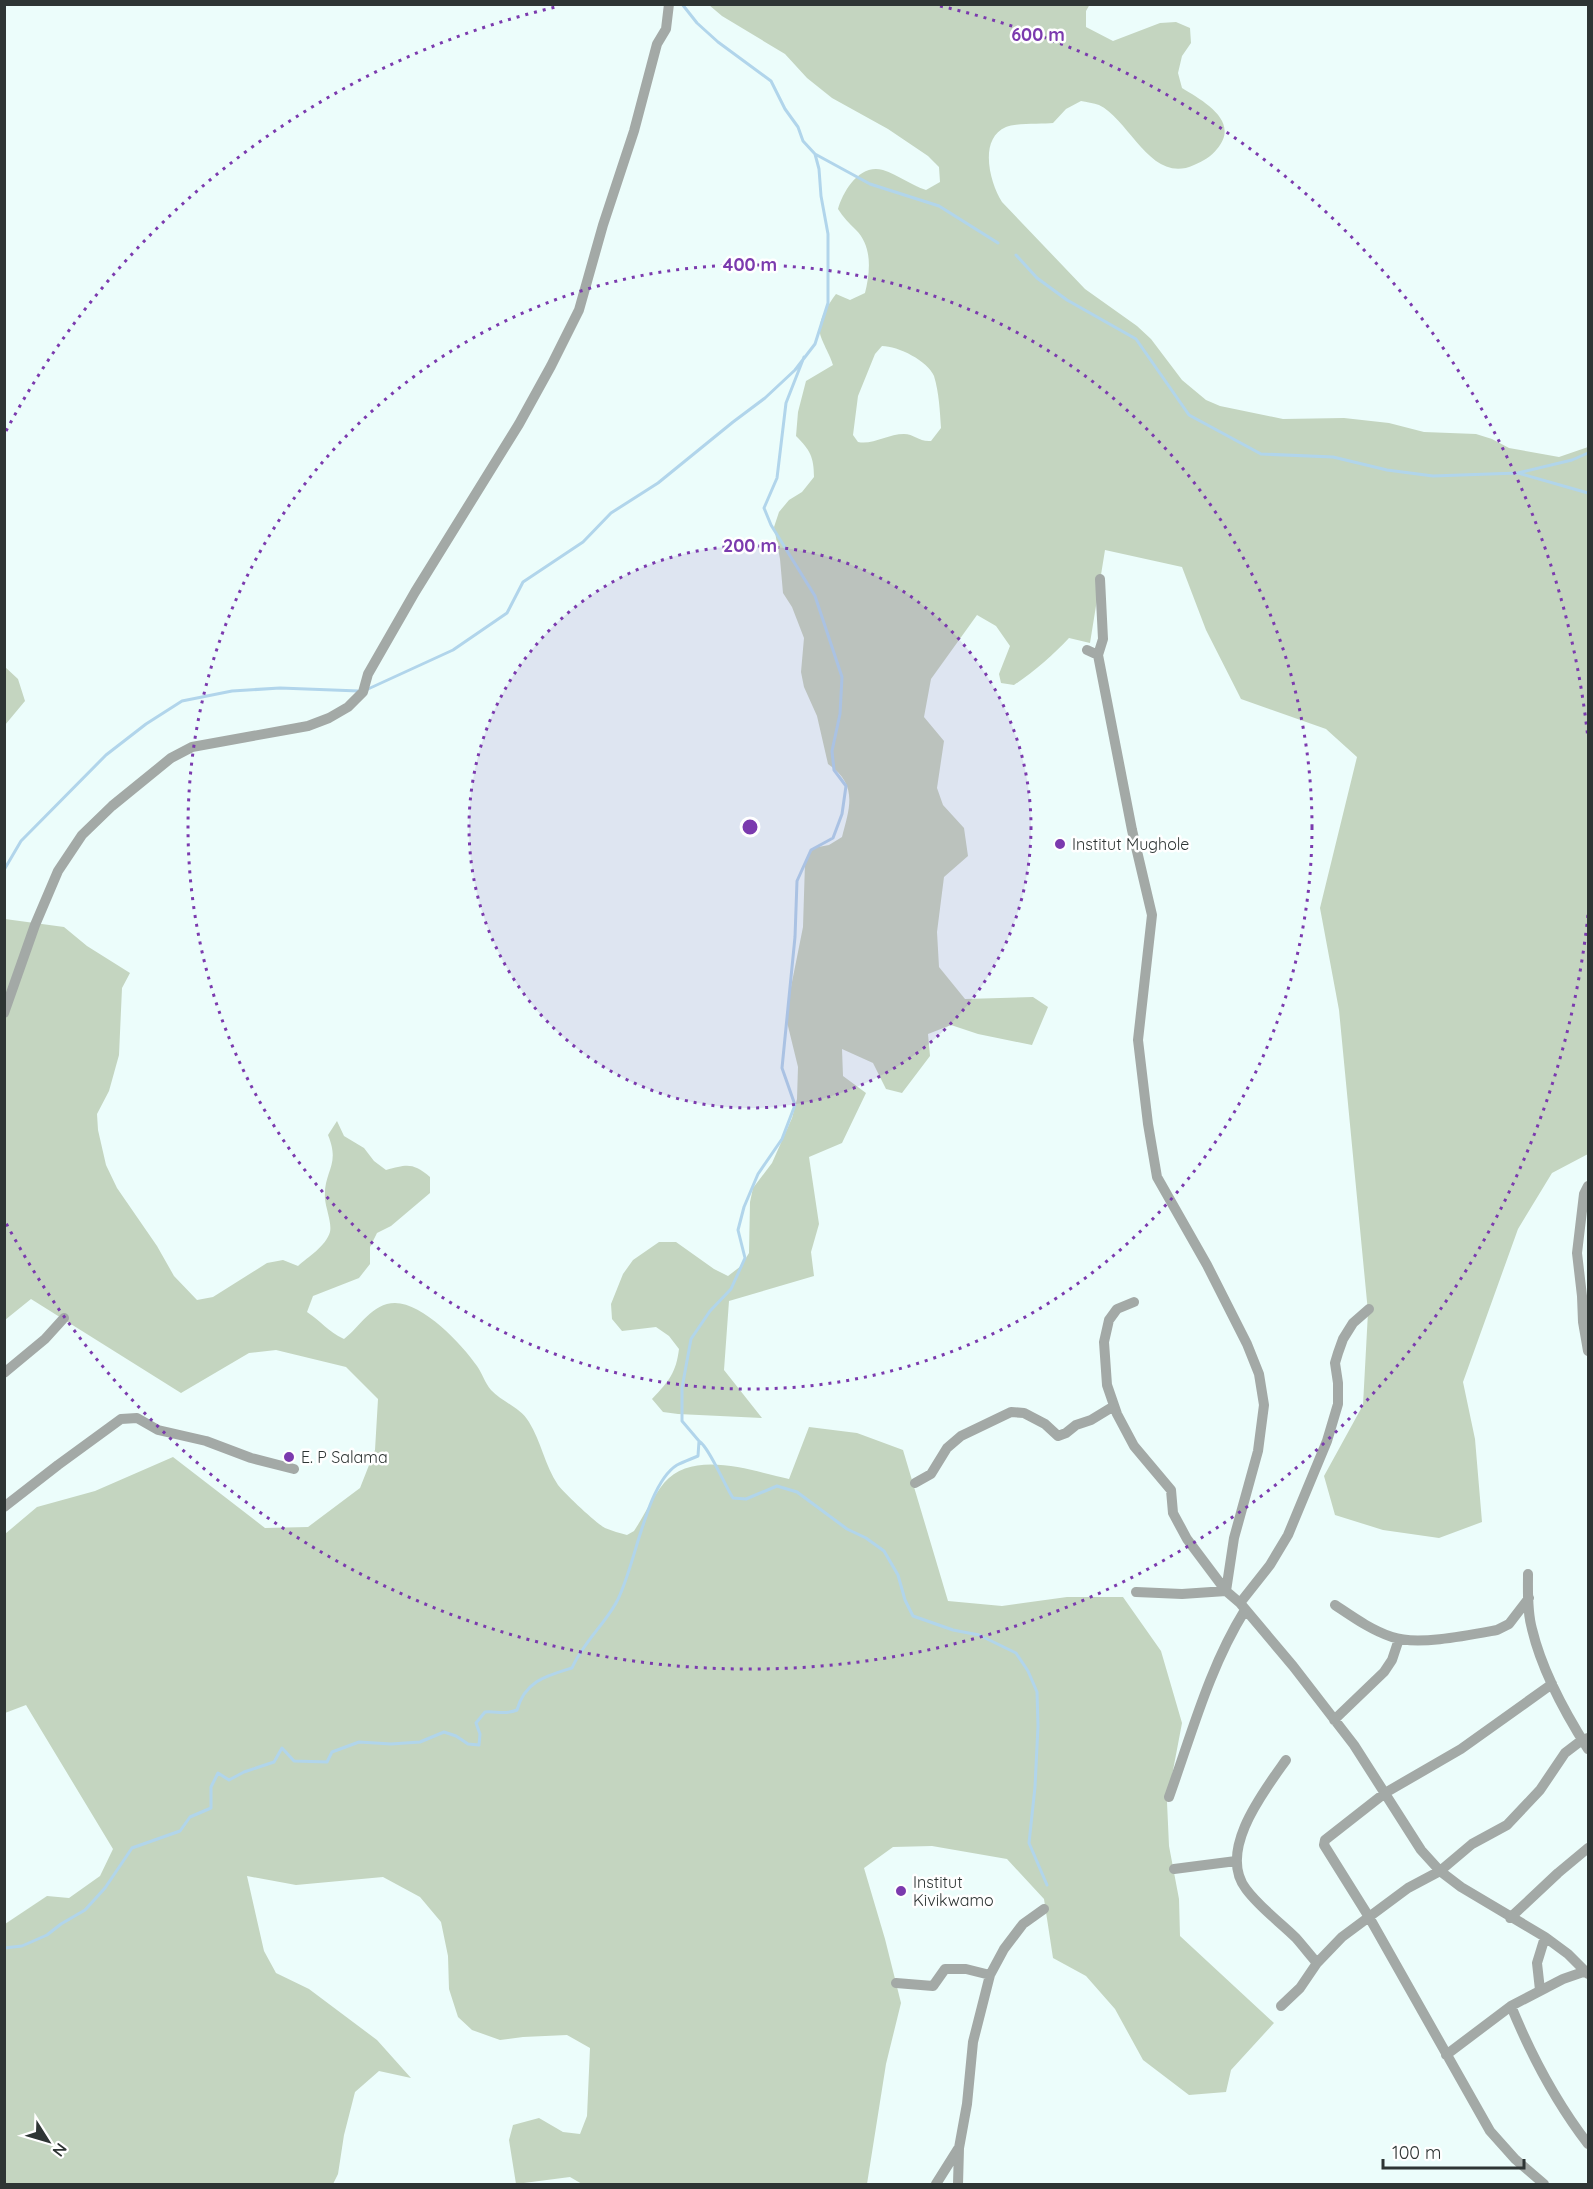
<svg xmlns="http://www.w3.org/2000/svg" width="1593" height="2189" viewBox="0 0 1593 2189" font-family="Quicksand,sans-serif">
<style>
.green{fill:#c4d5c0;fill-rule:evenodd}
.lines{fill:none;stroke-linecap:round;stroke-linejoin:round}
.stream{stroke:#b1d5eb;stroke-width:3}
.minor{stroke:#a3a9a6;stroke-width:10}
.ring{fill:none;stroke:#7b3aae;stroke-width:3;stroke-dasharray:3 6}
.poi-dot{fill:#7b3aae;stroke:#fff;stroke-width:2}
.labels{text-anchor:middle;stroke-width:5;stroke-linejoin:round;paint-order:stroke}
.poi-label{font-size:16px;fill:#2e3534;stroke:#fff;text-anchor:start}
.centre{fill:#7b3aae;stroke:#fff;stroke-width:3}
.ring-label{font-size:18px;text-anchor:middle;font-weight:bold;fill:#7b3aae;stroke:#fff;stroke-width:5;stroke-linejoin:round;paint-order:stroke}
</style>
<rect width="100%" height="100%" fill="#ecfdfb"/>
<path class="green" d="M1090 4 1086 11V27L1113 41 1160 23 1176 22 1190 28 1191 43 1182 56 1178 73 1182 88C1203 101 1241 121 1217 149 1211 157 1203 161 1194 165 1151 185 1130 120 1099 105 1094 103 1086 102 1081 101L1066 109 1053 123C1043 124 1014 123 1006 127 978 139 990 183 1002 202L1085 289 1137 326 1151 339 1182 380 1206 400 1220 406 1283 419 1344 418 1389 423 1424 432 1476 434 1492 439 1509 448 1559 457 1588 447V1154L1552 1173 1518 1229 1463 1382 1475 1439 1482 1522 1439 1538 1383 1530 1335 1515 1324 1476 1363 1405 1368 1312 1339 1010 1320 908 1357 757 1326 729 1241 699 1206 630 1182 567 1105 550 1090 643 1069 638C1052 656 1035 671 1014 685L1001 683 999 674 1010 646 996 626 977 615 931 679 924 717 944 741 937 788 943 805 964 828 968 856 944 877 937 932 939 967 965 999 1033 997 1048 1007 1032 1045 978 1034 951 1025 928 1034 930 1056 902 1093 886 1089 873 1063 842 1049 843 1076 866 1093 842 1143 809 1157 819 1224 811 1252 814 1276 729 1301 724 1370 762 1418 678 1414 663 1412 652 1399C669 1381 676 1373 679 1349L669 1336 656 1327 622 1331 612 1319 611 1304 623 1274 633 1260 659 1242H676L714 1269 728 1276 741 1266 749 1253 750 1202 753 1188 772 1163 792 1118 797 1099 798 1067 787 1022 790 992 803 927 805 863 813 848 829 845 842 837C850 806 858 785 828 764L817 716 804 687 801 672 804 638 792 607 783 593 780 559 774 527 779 512 789 500 802 492 814 477C814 457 810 450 796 436L798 412 806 381 833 365C831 357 820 338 820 333 818 319 828 305 836 294L850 300 865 293C870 273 873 247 856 230 849 223 843 217 838 209 843 191 860 163 883 170 898 175 911 185 926 190L940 182 939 167 928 156 888 129 832 98 807 78 785 54 722 16 709 5ZM882 346C898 346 928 361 934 376 939 392 940 412 941 428L931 441C919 442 914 434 904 434 888 434 873 445 858 442L853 435 858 396 875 354Z
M4 666 18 679 25 701 5 725Z
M5 919 64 927 87 946 130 973 122 988 119 1055 109 1091 97 1114 98 1130 106 1165 117 1188 157 1246 174 1276 197 1300 213 1297 267 1263 283 1260 298 1266C308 1257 326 1246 330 1232 332 1223 326 1209 325 1199 323 1171 341 1166 328 1135L337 1121 344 1136 364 1148 374 1161 386 1170C408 1164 413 1163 430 1177V1193L391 1226 377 1233 370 1247V1264L359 1278 313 1296 307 1312C322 1322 327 1331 344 1339 360 1327 372 1303 395 1303 423 1303 462 1344 477 1366 482 1373 485 1383 491 1390 502 1402 520 1407 529 1422 541 1441 545 1466 558 1485 564 1493 597 1524 605 1528 612 1531 620 1533 627 1535L634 1531C644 1516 652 1498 664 1483 693 1449 752 1471 789 1479L809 1427 857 1433 903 1450 948 1601 1002 1606 1067 1597H1123L1161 1651 1182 1723 1167 1802 1169 1846 1179 1899 1180 1936 1274 2023 1231 2070 1226 2092 1189 2095 1143 2060 1115 2009 1086 1976 1053 1958 1044 1899 1007 1859 932 1846 893 1847 864 1868 885 1939 901 2003 886 2064 867 2184H582L570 2177 516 2184 509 2140 513 2125 539 2118 563 2132 580 2134 587 2116 590 2048 567 2035 523 2037 500 2040 472 2030 458 2017 449 1989 448 1956 441 1922 420 1897 383 1877 296 1885 247 1876 264 1951 276 1973 309 1989 377 2040 411 2078 379 2071 355 2092 344 2135 338 2174 333 2184H5V1924L47 1896 69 1898 100 1876 113 1849 26 1705 5 1713V1534L37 1507 95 1491 173 1457 265 1528 308 1527 360 1488 375 1450 378 1399 346 1367 276 1350 249 1353 181 1393 31 1299 5 1320Z"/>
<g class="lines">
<path class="stream" d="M682 4 697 23 718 42 771 81 785 109 798 127 803 141 815 154 870 184 939 206 998 243
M1016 255 1037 278 1067 300 1136 339 1189 415 1261 454 1333 457 1387 470 1433 476 1518 473 1572 460 1588 453
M1518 473 1588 493
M368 689 453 650 507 613 523 582 583 542 611 513 658 483 733 422 765 398 795 370 815 344 828 303V234L821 196 819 169 815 154
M4 870 21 841 106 755 146 724 182 701 232 691 280 688 359 691
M699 1441C709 1447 725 1486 733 1498L746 1499 777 1486 797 1492 847 1529 866 1538 884 1551 898 1575 905 1600 913 1616 953 1630 979 1635 1016 1653 1028 1671 1037 1692 1038 1726 1035 1787 1029 1843 1047 1885
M4 1948 22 1946 47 1935 61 1924 85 1910 105 1888 132 1848 180 1831 190 1817 211 1808V1787L218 1773 229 1780 244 1772 274 1762 282 1748 294 1761 327 1762 332 1752 359 1742 391 1744 420 1742 444 1732 456 1736 468 1744 479 1745 480 1734 476 1723 485 1712C497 1711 505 1715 517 1710 525 1681 546 1676 572 1668 583 1643 603 1626 616 1603 635 1570 645 1485 677 1465 683 1462 691 1459 698 1456L699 1441 682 1421V1388L691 1339 710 1311 731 1289 745 1258 738 1230 744 1207 758 1174 782 1139 795 1105 782 1068 795 937 797 881 811 850 833 838 842 814 846 786 834 770 832 751 840 714 842 677 815 596 771 525 764 508 777 478 786 403 804 357"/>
<path class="minor" d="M1087 650 1098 655 1132 830 1152 915 1138 1040 1148 1124 1157 1177 1207 1265 1247 1344 1259 1374 1264 1405 1258 1451 1234 1538 1226 1591 1182 1594 1136 1592
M1098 655 1103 639 1100 579
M4 1013 35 925 58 871 82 835 112 806 171 758 192 747 308 726 329 718 348 707 363 692 368 674 415 592 519 424 551 366 579 310 603 225 634 131 657 44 666 29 669 4
M1588 1186 1584 1194 1577 1253 1582 1296 1583 1322 1588 1351
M1134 1302 1117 1309 1109 1320 1104 1342 1107 1385 1117 1414 1134 1446 1171 1490 1173 1513 1187 1539 1226 1591 1240 1603 1293 1666 1354 1745 1421 1850 1440 1871 1461 1887 1545 1937 1568 1954 1588 1974
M4 1373 45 1339 64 1318
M915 1483 931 1474 947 1448 961 1436 1011 1412 1024 1413 1045 1424 1058 1436 1066 1433 1076 1425 1091 1420 1114 1406
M4 1507 58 1465 121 1419 137 1418 158 1430 206 1441 251 1458 294 1469
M1528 1574C1528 1591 1527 1611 1532 1629 1542 1671 1565 1713 1588 1749
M1240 1603 1270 1565 1288 1535 1327 1441 1338 1404V1383L1335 1363 1338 1353 1343 1339 1353 1323 1369 1309
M1335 1605C1353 1617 1371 1630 1392 1637 1417 1646 1470 1635 1497 1630L1509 1624 1529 1598
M1334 1720 1384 1672 1392 1660 1399 1639
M1286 1760C1264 1791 1217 1851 1246 1889 1260 1908 1280 1922 1296 1938 1303 1946 1310 1955 1317 1963
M1169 1797C1192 1733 1209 1668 1245 1610
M1174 1869 1236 1861
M1510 1918 1558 1873 1588 1848
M896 1983 933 1986 945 1969H966L990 1975
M1540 1990 1537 1963 1545 1937
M1281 2006 1300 1988 1317 1963 1342 1937 1408 1888 1440 1871 1472 1844 1507 1825 1540 1790 1565 1753 1582 1740 1588 1738
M1511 2006C1531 2055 1555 2101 1588 2144
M1446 2055 1511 2006 1563 1979 1586 1971
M936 2184 958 2149
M958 2184 959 2148 967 2104 973 2042 990 1975 1004 1949 1023 1924 1044 1909
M1544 2184 1515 2159 1490 2131 1369 1917 1324 1845 1325 1840 1385 1793 1461 1749 1552 1684"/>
</g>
<circle cx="750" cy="827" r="281" fill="#7b3aae" fill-opacity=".12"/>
<g class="ring">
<circle cx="750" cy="827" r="281"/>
<circle cx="750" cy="827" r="562"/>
<path d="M1588 915A843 843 0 0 1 6 1223M6 431A843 843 0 0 1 560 6M940 6A843 843 0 0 1 1588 739"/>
</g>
<g class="poi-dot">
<circle cx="1060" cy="844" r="6"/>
<circle cx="289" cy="1457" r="6"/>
<circle cx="901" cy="1891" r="6"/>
</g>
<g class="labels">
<g class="poi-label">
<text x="1072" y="850">Institut Mughole</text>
<text x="301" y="1463">E. P Salama</text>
<text x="913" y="1888">Institut<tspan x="913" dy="18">Kivikwamo</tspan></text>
</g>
</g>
<circle cx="750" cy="827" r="9" class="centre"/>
<g class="ring-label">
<text x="1038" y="41">600 m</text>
<text x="750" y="271">400 m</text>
<text x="750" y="552">200 m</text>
</g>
<rect width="1593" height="2189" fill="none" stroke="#2e3534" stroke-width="12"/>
<g transform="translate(48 2141) rotate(127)" stroke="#ffffff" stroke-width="4.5" paint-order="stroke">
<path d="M0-4.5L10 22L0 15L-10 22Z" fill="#2e3534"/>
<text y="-9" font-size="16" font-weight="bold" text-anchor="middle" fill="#2e3534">N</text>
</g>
<path d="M1383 2159v9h141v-9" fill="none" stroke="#2e3534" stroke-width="3"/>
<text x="1392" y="2159" font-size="18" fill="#2e3534" stroke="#ffffff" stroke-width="4.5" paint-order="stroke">100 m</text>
</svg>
